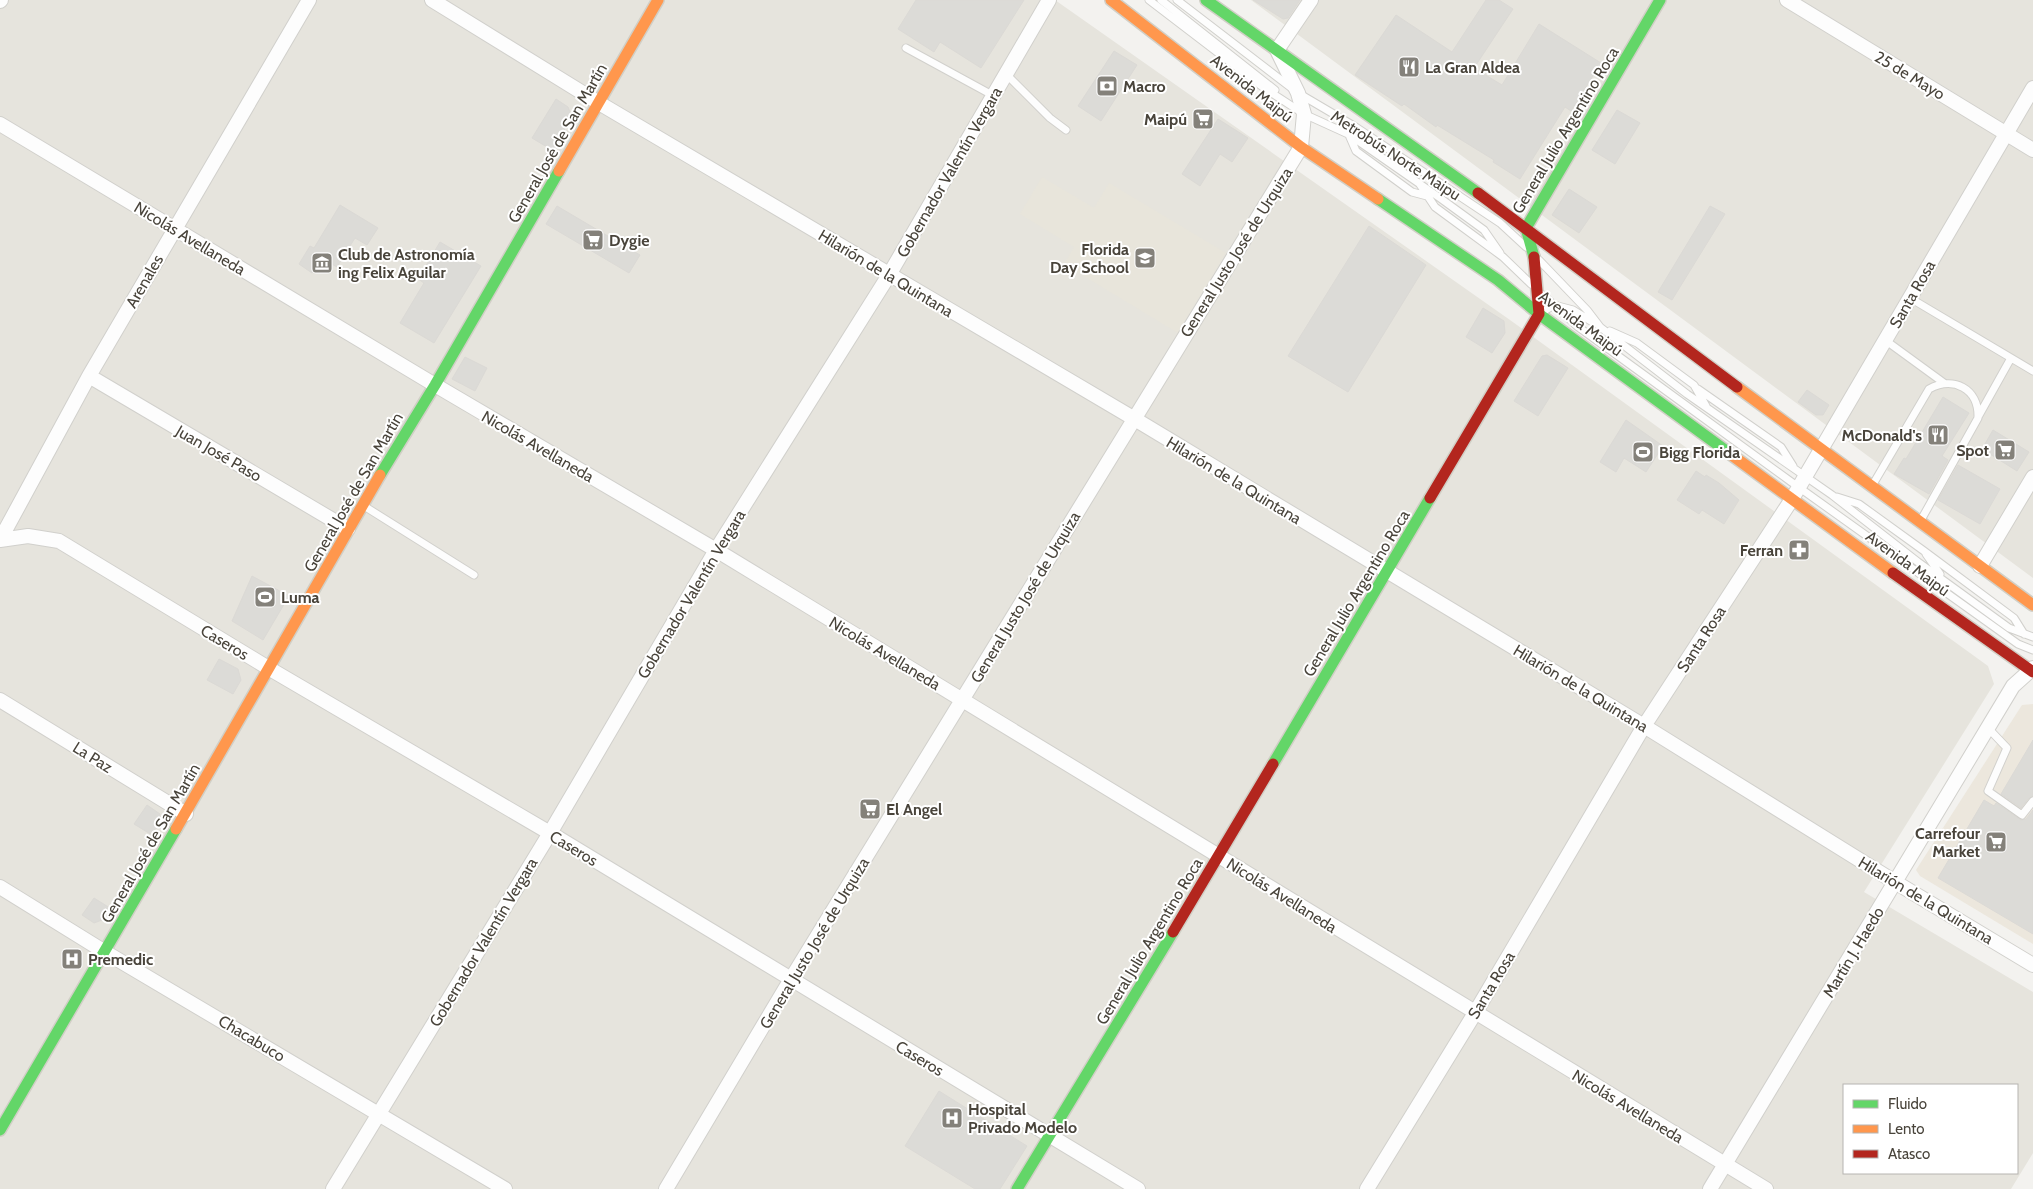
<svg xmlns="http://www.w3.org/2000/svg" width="2033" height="1189" viewBox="0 0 2033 1189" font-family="Cabin,sans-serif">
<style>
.residential{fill:#e6e4dd;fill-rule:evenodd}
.commercial{fill:#ece7dd}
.education{fill:#e8e5db}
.building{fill:#dcdbd7;stroke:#dbd9d5}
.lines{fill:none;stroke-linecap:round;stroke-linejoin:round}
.lane-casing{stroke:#d1d0cc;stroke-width:9}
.street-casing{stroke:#d1d0cc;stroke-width:16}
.fast-casing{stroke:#d1cfc6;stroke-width:14}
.slow-casing{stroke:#d1cfc6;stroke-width:14}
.jam-casing{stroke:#d1cfc6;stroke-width:14}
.lane{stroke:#fdfdfd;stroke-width:7}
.street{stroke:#fdfdfd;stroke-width:14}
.fast{stroke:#63d668;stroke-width:11}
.slow{stroke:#ff974d;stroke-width:11}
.jam{stroke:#b3261e;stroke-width:11}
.labels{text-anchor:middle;stroke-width:4;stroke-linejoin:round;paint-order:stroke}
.poi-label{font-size:16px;font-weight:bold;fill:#49443b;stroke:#fff;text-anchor:start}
.street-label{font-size:16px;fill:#49443b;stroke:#fff}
</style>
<rect width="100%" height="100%" fill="#f3f2ef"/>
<path class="residential" d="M0 0H1055L1510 320 1988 666 1994 684 1864 892 2033 992V1153L2011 1189H0ZM1844 1085H2017V1173H1844Z
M1251 0H2033V578Z"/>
<path class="commercial" d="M2033 704V944L1920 876 1916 870 2022 705Z"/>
<path class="education" d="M1042 177 1094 208 1109 183 1226 253 1178 333 1064 264 1074 247 1020 214Z"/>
<path class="building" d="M916 0H1024L981 68 940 42 934 52 898 29Z
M1253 0H1300L1288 18 1283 19Z
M1486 0H1499L1513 9 1474 68 1502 85 1539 24 1601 63 1571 111 1565 107 1520 179 1493 162 1494 160 1437 125 1436 127 1404 104 1402 106 1355 75 1396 15 1452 52Z
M1114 51 1137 65 1101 121 1078 106Z
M556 99 568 107 572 117 552 150 532 138Z
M1617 110 1640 123 1615 164 1592 150Z
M1218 119 1248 138 1232 162 1220 154 1200 186 1182 174Z
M1569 189 1597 207 1579 233 1552 215Z
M340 205 378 228 367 245 355 238 337 267 321 258 312 273 299 264 310 246 314 248Z
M557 206 640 255 629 273 546 224Z
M1710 206 1725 214 1672 300 1658 292Z
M1369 226 1426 265 1348 392 1288 356Z
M440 242 481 266 434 343 400 323 424 283 418 279Z
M1483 308 1504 321 1505 333 1492 353 1466 337Z
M1547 355 1568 368 1538 416 1514 401 1542 356Z
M465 357 487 368 475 391 452 379Z
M1807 390 1829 405 1823 415H1816L1798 402Z
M1943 397 1969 413 1942 456 1948 460 1929 494 1894 474 1904 458 1906 459Z
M1626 420 1663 446 1646 472 1624 458 1616 472 1600 462Z
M1993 430 2029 452 2017 471 1982 449Z
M1958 465 2000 489 1980 524 1938 500Z
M1696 471 1705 477 1706 475 1719 483 1739 500 1724 524 1702 510 1699 514 1677 500Z
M252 576 289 596 263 640 232 621Z
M219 659 238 669 241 680 233 694 207 680Z
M2033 740V796L2029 798 2021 808 2001 794Z
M1984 800 1994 806 1996 803 2021 820 2026 819 2033 810V934L1938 878Z
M147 805 160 814V822L152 835 134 824Z
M94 898 110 908 102 920 94 923 82 915Z
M939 1091 1027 1146 1000 1189H975L905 1146Z"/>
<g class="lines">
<g class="lane-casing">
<path id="lane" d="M1149 0 1264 88 1304 114 1348 134 1440 198 1484 230 1500 253
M1161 0 1275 90
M1177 0 1298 93 1354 126 1500 223 1526 247
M906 48 994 96
M1006 74 1050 118 1066 130
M1349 135 1356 151 1412 192 1427 196
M1419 183 1435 207 1503 257 1531 284
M1539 260 1587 310 1600 327 1687 394 1832 495 1918 562 2009 628 2033 637
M1543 295 1577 326 1790 481 2018 644 2033 650
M1910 298 2033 371
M1541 313 1554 305 1573 310 1594 323
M1610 331 1637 343 1694 385 1706 406
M1885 340 1944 383
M1698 389 1781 447 1793 466
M1978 417 2011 358
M1872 486 1929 389C1953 376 1979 388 1978 418L1921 520
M1837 497 1859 504 1924 551 2014 618 2024 634
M364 506 474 575
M1926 554 1940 574
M1988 728 2007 748 1988 791 2022 815 2033 801"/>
</g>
<g class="street-casing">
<path id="street" d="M432 0 599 103 1133 418 1644 726 1895 882 2033 965
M1787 0 2033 150
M0 1 1 0
M0 124 435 385 716 550 1766 1189
M89 376 348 529
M0 540 28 536 59 541 270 669 550 833 1138 1189
M0 540 89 376 309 0
M1980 566 2033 477
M0 700 186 814
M0 887 105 952 505 1189
M333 1189 550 833 716 550 889 275 1049 0
M666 1189 791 979 1301 147 1304 114 1298 93 1277 50 1311 0
M1367 1189 1475 1013 1644 726 1792 499 2033 88
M1710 1189 2013 686 2033 668"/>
</g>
<g class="fast-casing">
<path id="fast" d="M1206 0 1478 193
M1378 199 1498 280 1539 314 1729 453
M1534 257 1526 228 1660 0
M380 475 435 385 559 171
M1273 764 1430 498
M0 1130 176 829
M1017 1189 1173 932"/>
</g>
<g class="slow-casing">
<path id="slow" d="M1111 0 1301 147 1378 199
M559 171 658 0
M1737 387 2033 605
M1729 453 1893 573
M176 829 380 475"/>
</g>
<g class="jam-casing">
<path id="jam" d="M1478 193 1737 387
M1430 498 1539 314 1534 257
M1893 573 2033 672
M1173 932 1273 764"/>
</g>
<use href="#lane" class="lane"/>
<use href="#street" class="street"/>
<use href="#fast" class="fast"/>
<use href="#slow" class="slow"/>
<use href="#jam" class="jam"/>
</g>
<defs>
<g id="restaurant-square" transform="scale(1.125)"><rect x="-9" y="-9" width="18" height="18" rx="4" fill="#84817a" stroke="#fff"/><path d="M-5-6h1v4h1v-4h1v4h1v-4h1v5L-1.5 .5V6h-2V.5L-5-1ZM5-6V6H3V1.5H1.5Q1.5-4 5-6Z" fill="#fff"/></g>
<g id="bank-square" transform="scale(1.125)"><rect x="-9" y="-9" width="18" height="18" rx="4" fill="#84817a" stroke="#fff"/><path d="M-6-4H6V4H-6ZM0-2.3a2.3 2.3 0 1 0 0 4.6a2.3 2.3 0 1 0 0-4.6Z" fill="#fff"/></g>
<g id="supermarket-square" transform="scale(1.125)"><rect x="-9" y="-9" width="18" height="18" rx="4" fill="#84817a" stroke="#fff"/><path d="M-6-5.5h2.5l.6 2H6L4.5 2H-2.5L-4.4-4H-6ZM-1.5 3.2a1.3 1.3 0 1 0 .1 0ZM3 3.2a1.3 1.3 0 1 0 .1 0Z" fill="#fff"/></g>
<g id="school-square" transform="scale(1.125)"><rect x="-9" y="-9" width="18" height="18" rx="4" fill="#84817a" stroke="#fff"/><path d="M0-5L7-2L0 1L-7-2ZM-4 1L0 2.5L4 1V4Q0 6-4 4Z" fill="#fff"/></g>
<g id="museum-square" transform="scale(1.125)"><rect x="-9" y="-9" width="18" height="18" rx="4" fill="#84817a" stroke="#fff"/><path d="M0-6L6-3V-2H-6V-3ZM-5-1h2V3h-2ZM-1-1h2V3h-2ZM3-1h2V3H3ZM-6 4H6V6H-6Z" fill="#fff"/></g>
<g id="stadium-square" transform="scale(1.125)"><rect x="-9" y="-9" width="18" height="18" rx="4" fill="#84817a" stroke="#fff"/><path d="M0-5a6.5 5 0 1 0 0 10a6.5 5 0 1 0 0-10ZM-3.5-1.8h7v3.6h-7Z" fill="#fff"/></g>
<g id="pharmacy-square" transform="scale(1.125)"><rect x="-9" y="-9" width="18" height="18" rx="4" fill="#84817a" stroke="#fff"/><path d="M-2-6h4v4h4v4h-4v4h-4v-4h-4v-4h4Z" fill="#fff"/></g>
<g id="hospital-square" transform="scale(1.125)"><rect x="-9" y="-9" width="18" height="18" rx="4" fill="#84817a" stroke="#fff"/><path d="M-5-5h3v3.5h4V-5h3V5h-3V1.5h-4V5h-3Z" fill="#fff"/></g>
</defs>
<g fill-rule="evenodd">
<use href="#restaurant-square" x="1409" y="67"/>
<use href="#bank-square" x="1107" y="86"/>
<use href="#supermarket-square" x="1203" y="119"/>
<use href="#supermarket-square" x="593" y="240"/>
<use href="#school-square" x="1145" y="258"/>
<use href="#museum-square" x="322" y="263"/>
<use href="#restaurant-square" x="1938" y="435"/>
<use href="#supermarket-square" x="2005" y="450"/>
<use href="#stadium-square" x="1643" y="452"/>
<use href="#pharmacy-square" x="1799" y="550"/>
<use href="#stadium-square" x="265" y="597"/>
<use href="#supermarket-square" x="870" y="809"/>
<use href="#supermarket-square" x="1996" y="842"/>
<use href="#hospital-square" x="72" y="959"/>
<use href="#hospital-square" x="952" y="1118"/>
</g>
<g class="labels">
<g class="poi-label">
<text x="1425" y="73">La Gran Aldea</text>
<text x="1123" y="92">Macro</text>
<text x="1187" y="125" text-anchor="end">Maipú</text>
<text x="609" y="246">Dygie</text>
<text x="1129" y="255" text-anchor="end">Florida<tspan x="1129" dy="18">Day School</tspan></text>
<text x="338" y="260">Club de Astronomía<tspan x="338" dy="18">ing Felix Aguilar</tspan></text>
<text x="1922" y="441" text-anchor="end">McDonald's</text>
<text x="1989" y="456" text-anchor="end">Spot</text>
<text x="1659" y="458">Bigg Florida</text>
<text x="1783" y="556" text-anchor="end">Ferran</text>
<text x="281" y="603">Luma</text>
<text x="886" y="815">El Angel</text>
<text x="1980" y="839" text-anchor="end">Carrefour<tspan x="1980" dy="18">Market</tspan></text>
<text x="88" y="965">Premedic</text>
<text x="968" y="1115">Hospital<tspan x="968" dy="18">Privado Modelo</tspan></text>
</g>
<g class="street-label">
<text transform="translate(1910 75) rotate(31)" y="6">25 de Mayo</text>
<text transform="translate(1252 88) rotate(38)" y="6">Avenida Maipú</text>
<text transform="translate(1565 130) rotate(-59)" y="6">General Julio Argentino Roca</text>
<text transform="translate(557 143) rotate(-60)" y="6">General José de San Martín</text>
<text transform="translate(1396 155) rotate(33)" y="6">Metrobús Norte Maipu</text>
<text transform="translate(949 172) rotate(-60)" y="6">Gobernador Valentín Vergara</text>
<text transform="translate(190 238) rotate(31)" y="6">Nicolás Avellaneda</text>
<text transform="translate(1236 252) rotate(-58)" y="6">General Justo José de Urquiza</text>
<text transform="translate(886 273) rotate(31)" y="6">Hilarión de la Quintana</text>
<text transform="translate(144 281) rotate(-60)" y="6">Arenales</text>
<text transform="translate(1912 294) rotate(-60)" y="6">Santa Rosa</text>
<text transform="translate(1581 323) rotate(36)" y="6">Avenida Maipú</text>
<text transform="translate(538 446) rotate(30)" y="6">Nicolás Avellaneda</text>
<text transform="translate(219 453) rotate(30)" y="6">Juan José Paso</text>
<text transform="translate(1234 480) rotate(31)" y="6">Hilarión de la Quintana</text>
<text transform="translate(353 492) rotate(-60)" y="6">General José de San Martín</text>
<text transform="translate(1908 563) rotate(36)" y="6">Avenida Maipú</text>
<text transform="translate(1356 593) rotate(-59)" y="6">General Julio Argentino Roca</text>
<text transform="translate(691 594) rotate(-59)" y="6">Gobernador Valentín Vergara</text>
<text transform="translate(1025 597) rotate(-59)" y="6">General Justo José de Urquiza</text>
<text transform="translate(1701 639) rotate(-57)" y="6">Santa Rosa</text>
<text transform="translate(225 642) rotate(31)" y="6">Caseros</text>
<text transform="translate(885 653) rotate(31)" y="6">Nicolás Avellaneda</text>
<text transform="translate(1581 688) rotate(31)" y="6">Hilarión de la Quintana</text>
<text transform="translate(93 757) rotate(32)" y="6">La Paz</text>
<text transform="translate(150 843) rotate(-60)" y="6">General José de San Martín</text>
<text transform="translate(574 848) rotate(31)" y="6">Caseros</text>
<text transform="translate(1282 895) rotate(32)" y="6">Nicolás Avellaneda</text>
<text transform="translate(1926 900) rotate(31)" y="6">Hilarión de la Quintana</text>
<text transform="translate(1149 941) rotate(-59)" y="6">General Julio Argentino Roca</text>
<text transform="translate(483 942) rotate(-59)" y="6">Gobernador Valentín Vergara</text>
<text transform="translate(814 943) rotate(-59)" y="6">General Justo José de Urquiza</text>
<text transform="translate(1853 952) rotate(-59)" y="6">Martín J. Haedo</text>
<text transform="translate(1491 985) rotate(-59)" y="6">Santa Rosa</text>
<text transform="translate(252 1038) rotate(31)" y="6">Chacabuco</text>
<text transform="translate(920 1058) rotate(31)" y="6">Caseros</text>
<text transform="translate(1628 1106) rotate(31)" y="6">Nicolás Avellaneda</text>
</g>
</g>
<rect x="1843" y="1084" width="175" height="90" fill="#ffffff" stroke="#b6b4b1"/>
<rect x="1853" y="1100" width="25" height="8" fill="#63d668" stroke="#b6b4b1"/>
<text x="1888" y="1109" font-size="15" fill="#49443b">Fluido</text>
<rect x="1853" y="1125" width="25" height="8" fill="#ff974d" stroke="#b6b4b1"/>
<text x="1888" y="1134" font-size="15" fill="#49443b">Lento</text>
<rect x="1853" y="1150" width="25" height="8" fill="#b3261e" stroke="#b6b4b1"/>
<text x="1888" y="1159" font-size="15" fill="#49443b">Atasco</text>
</svg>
